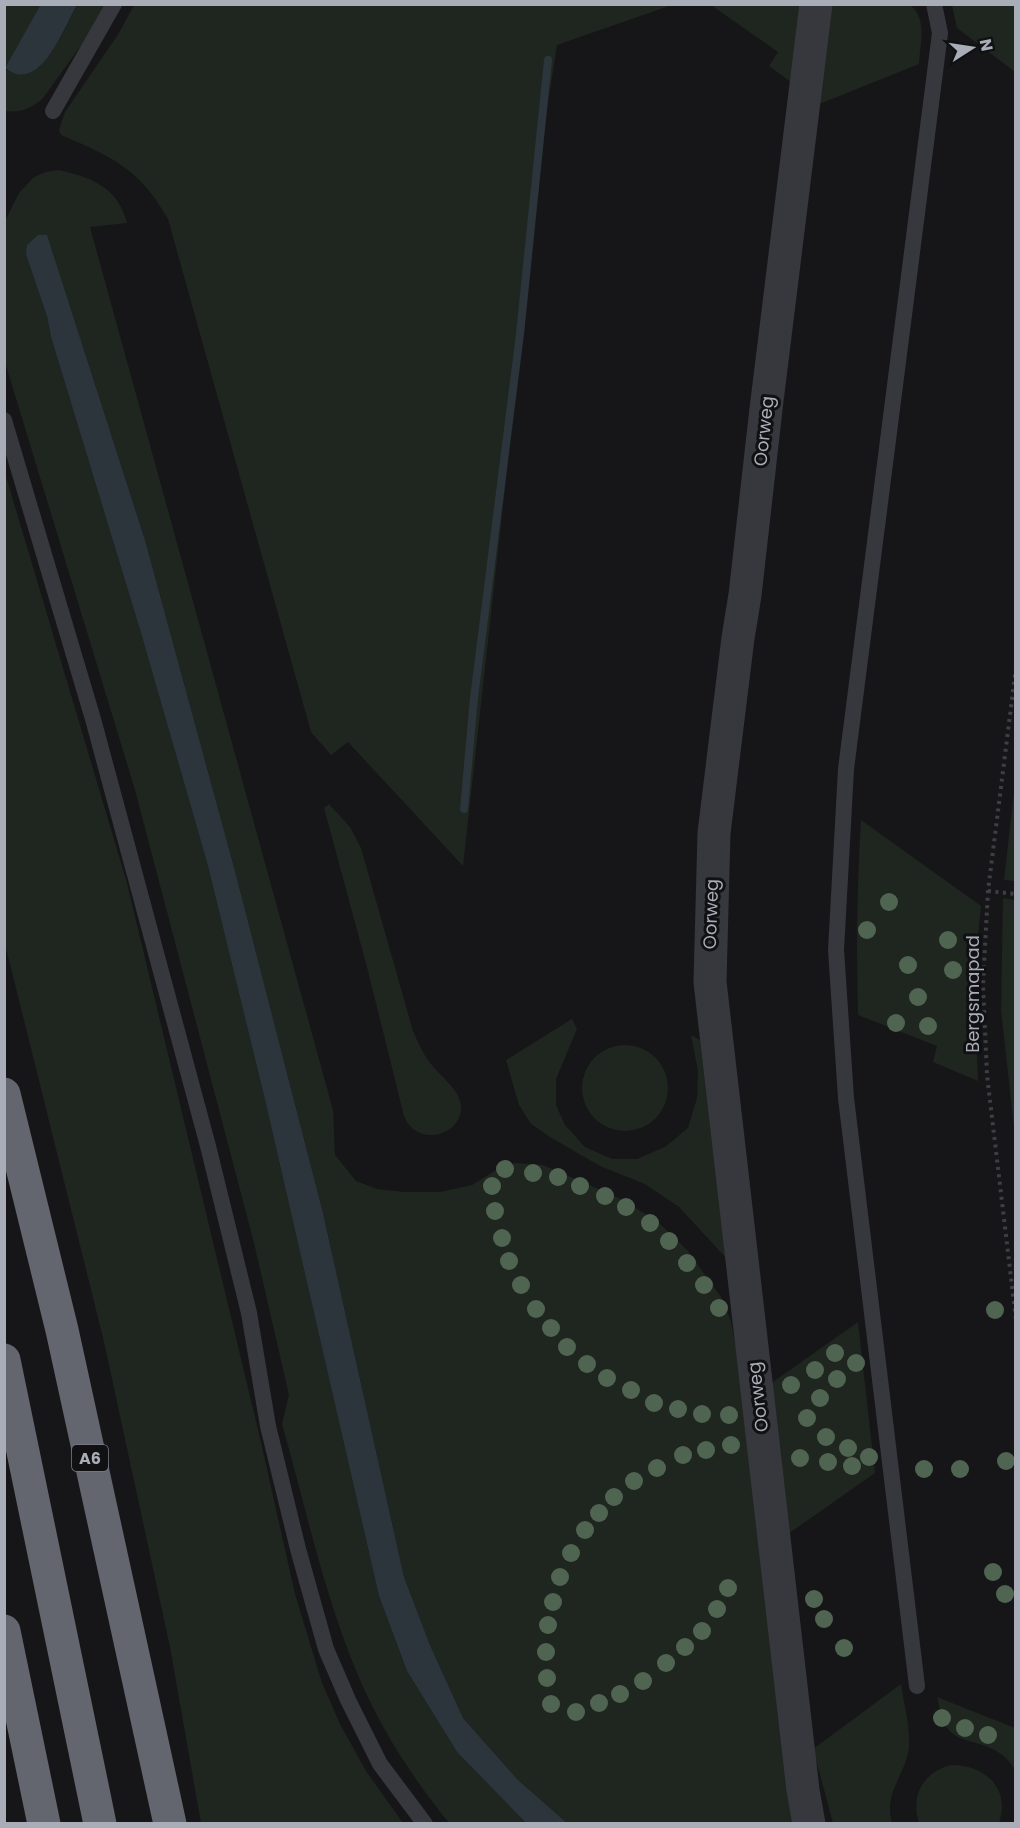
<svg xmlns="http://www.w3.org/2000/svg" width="1020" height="1828" viewBox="0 0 1020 1828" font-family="Poppins,sans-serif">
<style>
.green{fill:#1e261f}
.water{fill:#2c353c}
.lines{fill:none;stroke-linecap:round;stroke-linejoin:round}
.stream{stroke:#2c353c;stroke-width:8}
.path{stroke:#3d3f44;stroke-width:4;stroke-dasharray:3 4.5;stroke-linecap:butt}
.service{stroke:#37383d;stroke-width:16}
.tertiary{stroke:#37383d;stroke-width:33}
.motorway{stroke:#63666e;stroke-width:33}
.tree{fill:#506452}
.labels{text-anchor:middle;stroke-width:6;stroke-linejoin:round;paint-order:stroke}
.shield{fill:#111113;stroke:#7b7e86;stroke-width:1.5}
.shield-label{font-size:16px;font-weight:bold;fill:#a8adb8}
.street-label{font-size:18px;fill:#a8adb8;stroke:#111113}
</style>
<rect width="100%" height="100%" fill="#161618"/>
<path class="green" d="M909 4C928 18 920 43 919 64L817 105 830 5Z
M5 5H41L5 68Z
M77 5H106L93 29 43 98C31 109 20 113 5 111V69C41 92 64 29 77 5Z
M134 5H670L669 6 557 45 547 110 463 866 348 742 331 755 311 732 168 219C139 168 112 157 61 135L59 130 65 112 119 33Z
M711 5H800L792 83 769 66 778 52Z
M952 5H1015V72L957 28Z
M59 170C92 178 118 187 127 223L90 227 333 1110 335 1155 356 1181 377 1189 404 1192H440L472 1185 501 1167 514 1163 543 1165 619 1198 657 1221 688 1251 721 1297 731 1321 736 1350 794 1823H567L518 1780 463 1718 430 1645 404 1577 323 1213 235 871 145 540 47 236V316L51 337 141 633 208 866 266 1104 379 1596 407 1671 457 1752 526 1823H449C411 1776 378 1725 355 1668 323 1590 305 1505 282 1424L289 1395 254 1243 135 790 5 362V221L19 193 34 177 46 172Z
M5 473 127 883 260 1438 295 1594 322 1683 340 1724 366 1771 403 1823H201L170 1647 104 1342 5 944Z
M1015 783V881L1004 880Z
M329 804 350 827 361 848 413 1031C418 1042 423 1054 431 1064 440 1076 459 1089 461 1105 464 1135 417 1149 404 1116L367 967 324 808Z
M861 820 981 906 974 977 978 1081 933 1062 937 1046 858 1015C856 950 857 885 861 820Z
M1003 898 1015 900V1137L1001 1010Z
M572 1019 577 1029 556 1079V1105L565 1125 585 1147 612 1159H637L665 1147 688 1128 697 1098 698 1071 691 1035 700 1040 726 1258 679 1207 645 1184 600 1166 550 1137 531 1124 519 1105 506 1060Z
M582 1088a43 43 0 1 1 86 0a43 43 0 1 1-86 0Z
M858 1322 875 1473 788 1534 770 1384Z
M901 1684C904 1704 910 1726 909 1746 907 1774 883 1791 892 1823H833L813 1749Z
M937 1697 1015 1728V1770C998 1738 961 1747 948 1729 941 1720 940 1708 937 1697Z
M950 1765C984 1764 1011 1788 999 1823H919C910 1796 923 1773 950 1765Z"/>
<path class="water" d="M41 4 77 5C64 27 40 96 5 68Z
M38 235H47L145 540 235 871 323 1213 404 1577 430 1645 463 1718 518 1780 567 1823H526L457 1752 407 1671 379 1596 266 1104 208 866 141 633 51 337 47 316 26 254 27 245Z"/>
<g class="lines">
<path class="stream" d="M464 809 474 698 520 334 548 60"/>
<path class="path" d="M1016 667 988 891 983 985 987 1075 1016 1320
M988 891 1016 894"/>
<path class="service" d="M53 111 114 4
M4 420 93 719 208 1146 249 1313 268 1426 298 1549 326 1649 348 1700 380 1764 425 1824
M917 1686 846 1098 836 950 846 769 940 33 934 4"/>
<path class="tertiary" d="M809 1824 803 1790 710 982 714 833 738 638 745 595 766 409 816 4"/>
<path class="motorway" d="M4 1094 62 1330 170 1824
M4 1360 100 1824
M4 1631 44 1824"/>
</g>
<g class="tree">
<circle cx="889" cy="902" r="9"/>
<circle cx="867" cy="930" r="9"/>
<circle cx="948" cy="940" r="9"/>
<circle cx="908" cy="965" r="9"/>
<circle cx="953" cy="970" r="9"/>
<circle cx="918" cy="997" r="9"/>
<circle cx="896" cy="1023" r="9"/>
<circle cx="928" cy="1026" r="9"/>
<circle cx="505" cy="1169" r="9"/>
<circle cx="533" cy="1173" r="9"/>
<circle cx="558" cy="1177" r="9"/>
<circle cx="492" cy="1186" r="9"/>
<circle cx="580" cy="1186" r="9"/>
<circle cx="605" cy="1196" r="9"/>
<circle cx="626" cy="1207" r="9"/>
<circle cx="495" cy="1211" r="9"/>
<circle cx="650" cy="1223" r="9"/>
<circle cx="502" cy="1238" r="9"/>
<circle cx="669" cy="1241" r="9"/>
<circle cx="509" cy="1261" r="9"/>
<circle cx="687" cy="1263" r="9"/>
<circle cx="521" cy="1285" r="9"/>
<circle cx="704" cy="1285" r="9"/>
<circle cx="719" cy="1308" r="9"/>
<circle cx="536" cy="1309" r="9"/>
<circle cx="995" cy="1310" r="9"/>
<circle cx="551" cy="1328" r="9"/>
<circle cx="567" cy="1347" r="9"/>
<circle cx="835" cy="1353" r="9"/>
<circle cx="856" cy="1363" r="9"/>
<circle cx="587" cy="1364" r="9"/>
<circle cx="815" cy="1370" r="9"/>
<circle cx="607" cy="1378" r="9"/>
<circle cx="837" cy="1379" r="9"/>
<circle cx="791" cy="1385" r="9"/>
<circle cx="631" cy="1390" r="9"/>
<circle cx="820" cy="1398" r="9"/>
<circle cx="654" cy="1403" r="9"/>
<circle cx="678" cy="1409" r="9"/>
<circle cx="702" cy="1414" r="9"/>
<circle cx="729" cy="1415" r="9"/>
<circle cx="807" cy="1418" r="9"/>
<circle cx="826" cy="1437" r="9"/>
<circle cx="731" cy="1445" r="9"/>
<circle cx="848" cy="1448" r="9"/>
<circle cx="706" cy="1450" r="9"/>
<circle cx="683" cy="1455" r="9"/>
<circle cx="869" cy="1457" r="9"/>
<circle cx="800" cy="1458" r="9"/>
<circle cx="1006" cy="1461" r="9"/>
<circle cx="828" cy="1462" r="9"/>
<circle cx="852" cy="1466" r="9"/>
<circle cx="657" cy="1468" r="9"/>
<circle cx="924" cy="1469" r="9"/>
<circle cx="960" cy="1469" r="9"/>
<circle cx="634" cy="1481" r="9"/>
<circle cx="614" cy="1497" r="9"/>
<circle cx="599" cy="1513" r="9"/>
<circle cx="585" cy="1530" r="9"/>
<circle cx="571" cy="1553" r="9"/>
<circle cx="993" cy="1572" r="9"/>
<circle cx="560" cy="1577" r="9"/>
<circle cx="728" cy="1588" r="9"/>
<circle cx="1005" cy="1594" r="9"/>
<circle cx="814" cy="1599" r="9"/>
<circle cx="553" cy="1602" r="9"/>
<circle cx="717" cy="1609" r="9"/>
<circle cx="824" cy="1619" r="9"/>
<circle cx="548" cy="1625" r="9"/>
<circle cx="702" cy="1631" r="9"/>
<circle cx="685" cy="1647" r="9"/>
<circle cx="844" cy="1648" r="9"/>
<circle cx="546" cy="1652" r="9"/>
<circle cx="666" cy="1663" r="9"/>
<circle cx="547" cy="1678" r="9"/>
<circle cx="643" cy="1681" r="9"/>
<circle cx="620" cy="1694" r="9"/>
<circle cx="599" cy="1703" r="9"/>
<circle cx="551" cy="1704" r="9"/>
<circle cx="576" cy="1712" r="9"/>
<circle cx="942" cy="1718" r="9"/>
<circle cx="965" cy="1728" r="9"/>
<circle cx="988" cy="1735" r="9"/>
</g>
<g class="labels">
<rect class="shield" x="72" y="1445" width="36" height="26" rx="4.5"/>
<g class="shield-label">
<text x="90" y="1464">A6</text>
</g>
<g class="street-label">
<text transform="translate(764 431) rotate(-84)" y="6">Oorweg</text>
<text transform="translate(711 914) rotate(-88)" y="6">Oorweg</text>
<text transform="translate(973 994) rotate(-90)" y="6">Bergsmapad</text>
<text transform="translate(758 1397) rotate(-97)" y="6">Oorweg</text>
</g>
</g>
<rect width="1020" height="1828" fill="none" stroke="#a8adb8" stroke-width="12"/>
<g transform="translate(972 48) rotate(78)" stroke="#111113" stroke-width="4.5" paint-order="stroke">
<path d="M0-4.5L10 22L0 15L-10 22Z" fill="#a8adb8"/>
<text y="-9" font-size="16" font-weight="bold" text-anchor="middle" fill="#a8adb8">N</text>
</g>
</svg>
